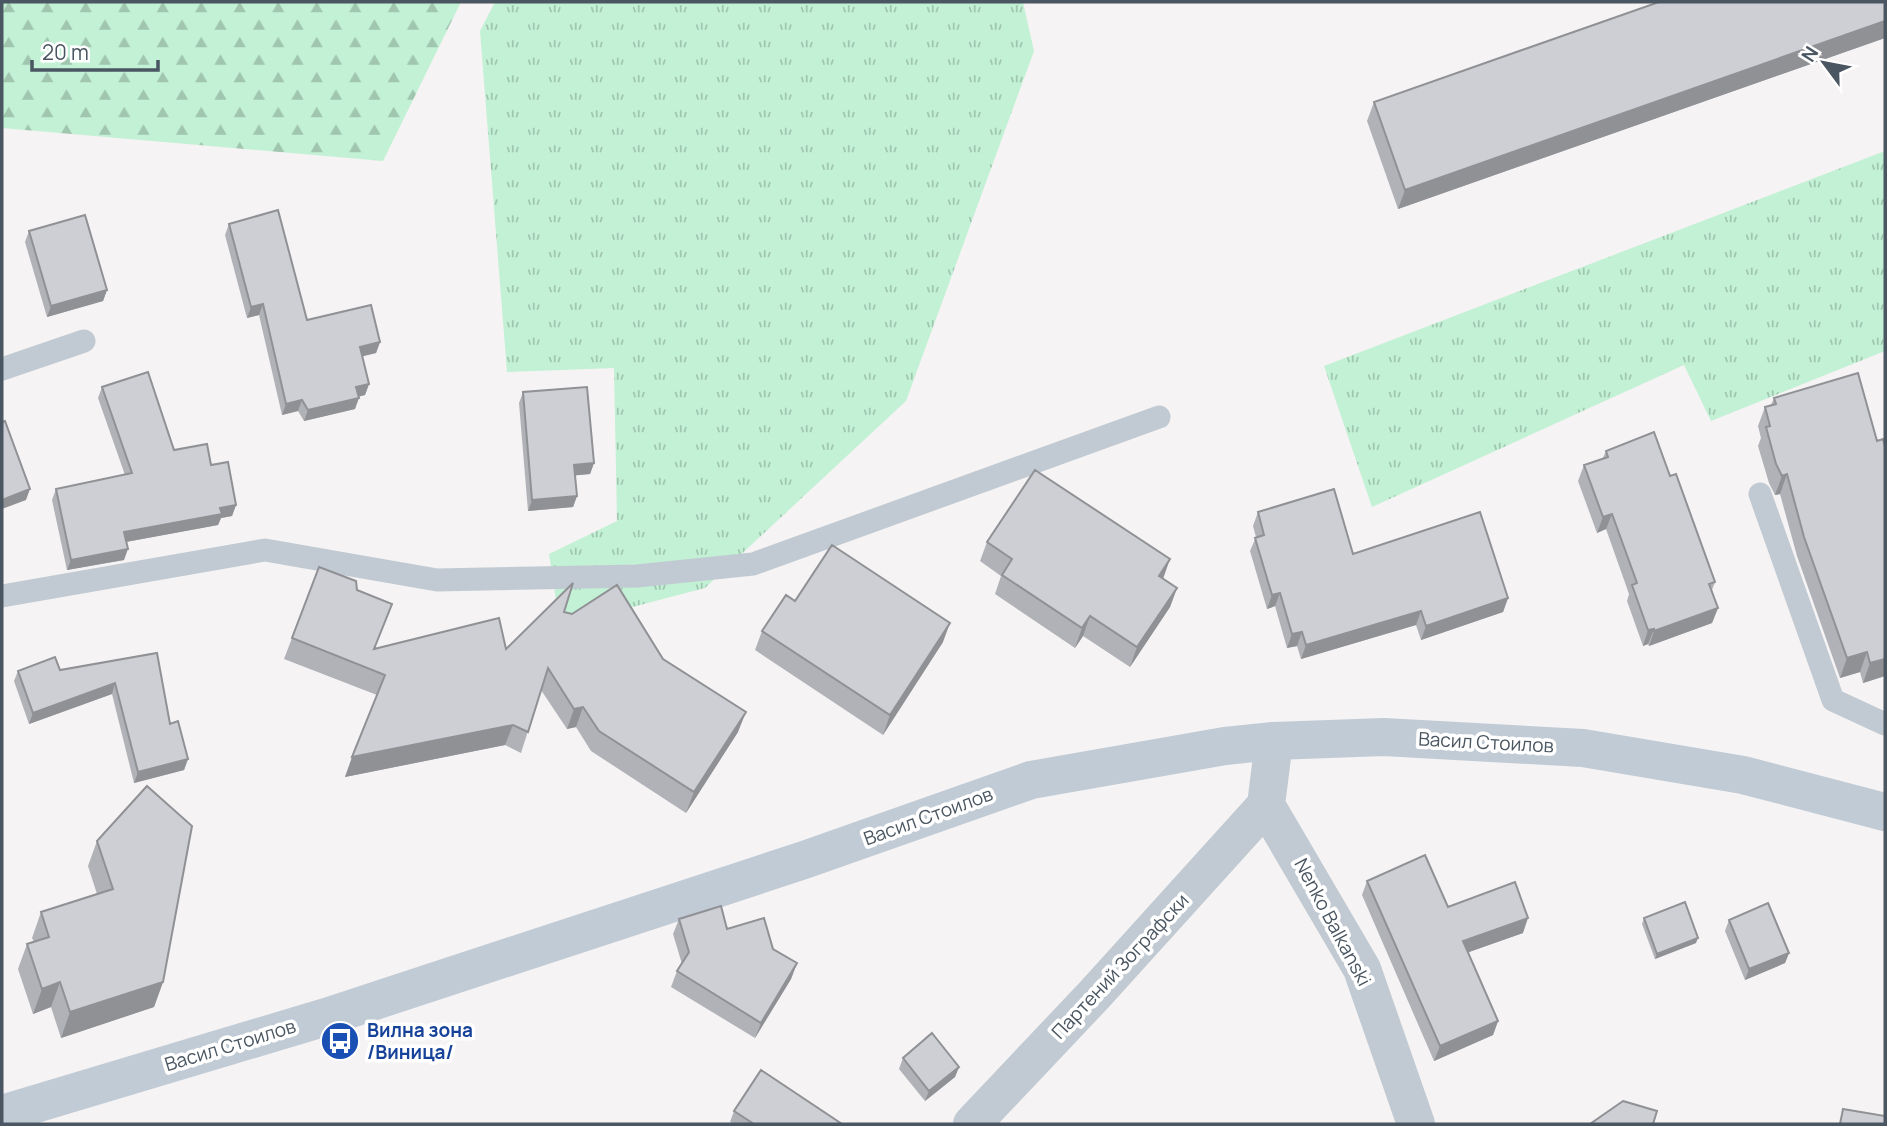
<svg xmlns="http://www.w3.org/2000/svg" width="1887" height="1126" viewBox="0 0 1887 1126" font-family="Manrope,sans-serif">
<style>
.grass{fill:url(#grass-tufts)}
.forest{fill:url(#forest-firs)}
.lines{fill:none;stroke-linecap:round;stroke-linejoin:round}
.lane{stroke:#c1cad2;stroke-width:23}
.street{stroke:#c1cad2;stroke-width:38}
.secondary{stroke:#c1cbd6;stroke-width:38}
.wall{fill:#b0b2b7}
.shaded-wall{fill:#909195}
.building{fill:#cdcfd5;stroke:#909195;stroke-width:2}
.labels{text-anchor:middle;stroke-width:7;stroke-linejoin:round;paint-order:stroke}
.street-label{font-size:19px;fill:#4a5661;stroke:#fff}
.transit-label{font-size:19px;font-weight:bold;fill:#164399;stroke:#fff;text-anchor:start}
</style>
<defs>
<pattern id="grass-tufts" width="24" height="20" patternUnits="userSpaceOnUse" patternTransform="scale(1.75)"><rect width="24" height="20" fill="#c3f1d5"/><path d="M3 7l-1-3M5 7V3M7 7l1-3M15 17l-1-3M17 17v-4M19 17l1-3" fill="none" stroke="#a0c6b0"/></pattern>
<pattern id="forest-firs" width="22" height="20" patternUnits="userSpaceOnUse" patternTransform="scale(1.75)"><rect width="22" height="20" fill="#c3f1d5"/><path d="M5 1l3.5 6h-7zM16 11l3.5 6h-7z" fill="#a0c6b0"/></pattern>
</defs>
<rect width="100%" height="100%" fill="#f5f3f3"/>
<path class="grass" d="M495 2H1023L1034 51 906 401 705 588 560 626 549 554 617 521 614 368 507 372 480 31Z
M1885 151V351L1711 421 1684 365 1372 507 1324 366Z"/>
<path class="forest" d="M2 2H461L383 161 2 128Z"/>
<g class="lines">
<path class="lane" d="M2 369 84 341
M1760 494 1833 700 1885 724
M2 596 265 550 437 580 637 576 753 564 1159 417"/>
<path class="street" d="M1266 805 1362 969 1416 1124
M1266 805 1274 741
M972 1124 1095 994 1266 805"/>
<path class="secondary" d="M2 1114 326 1017 804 860 1031 780 1225 746 1274 741 1384 737 1583 748 1743 775 1885 812"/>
</g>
<path class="wall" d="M1885 2V38L1398 209 1367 121 1374 102Z
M229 224 307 320 380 342 376 353 362 356 369 384 365 395 358 397 355 409 304 421 298 411 282 415 259 315 247 318 225 235Z
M29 231 107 290 103 301 47 317 25 242Z
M102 387 174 450 211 465 236 505 232 516 221 518 218 525 126 542 124 560 67 570 52 500 56 489 125 475 98 398Z
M523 392 594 463 590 474 575 475 577 496 573 507 528 511 519 403Z
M1774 398 1885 676 1863 683 1860 672 1840 678 1797 556 1780 494 1775 495 1769 483 1758 446 1761 438 1758 426 1765 407 1771 405Z
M1606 451 1670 476 1715 582 1712 590 1718 608 1712 623 1649 646 1648 644 1643 646 1627 601 1629 594 1606 529 1597 533 1578 481 1584 465 1603 458Z
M1258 512 1353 554 1508 598 1503 612 1421 640 1416 625 1301 659 1297 646 1287 648 1275 606 1267 609 1250 551 1256 537 1253 526Z
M987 542 1163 578 1177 588 1170 607 1130 667 1083 636 1075 648 995 594 1001 576 980 561Z
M319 567 357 590 375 649H506L564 612 663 659 738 732 686 813 591 751 576 727 567 729 541 690 521 753 505 745 345 777 377 695 284 659Z
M795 601 943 642 883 735 755 650 762 631Z
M157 653 170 724 188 759 184 770 134 783 112 694 29 724 14 681 18 671 60 670Z
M97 841 163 982 154 1007 61 1038 51 1007 33 1014 18 969 27 944 34 942 32 938 41 912 97 894 88 866Z
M1367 881 1448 907 1523 933 1468 952 1498 1021 1493 1035 1434 1061 1362 895Z
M1644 918 1696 943 1655 959 1642 924Z
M679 919 727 929 773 949 797 963 791 979 755 1038 671 987 677 971 682 964 673 934Z
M1729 920 1789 953 1785 963 1745 980 1725 931Z
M903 1058 959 1067 955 1077 925 1101 899 1069Z
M734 1111 842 1124H734L730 1122Z"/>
<path class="shaded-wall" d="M1885 21V38L1398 209 1405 190Z
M107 290 103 301 47 317 51 306Z
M263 304 259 315 247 318 251 307Z
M380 342 376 353 356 358 360 347Z
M369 384 365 395 352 398 356 387Z
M359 398 355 409 304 421 308 410Z
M302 400 298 411 282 415 286 404Z
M594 463 590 474 570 476 574 465Z
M1787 474 1780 494 1775 495 1782 476Z
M30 489 26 500 2 509V500Z
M577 496 573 507 528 511 532 500Z
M236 505 232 516 221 518 218 525 120 543 124 532 220 508Z
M1612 514 1606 529 1597 533 1603 517Z
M128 549 124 560 67 570 71 560Z
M1170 559 1163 579 1159 576Z
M1177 588 1170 607 1130 667 1137 647Z
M1280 593 1275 606 1267 609 1272 595Z
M1508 598 1503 612 1421 640 1426 626Z
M1718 608 1712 623 1649 646 1654 631Z
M1421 611 1416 625 1301 659 1306 645Z
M1090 616 1083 636 1075 648 1082 628Z
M950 623 943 642 883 735 890 715Z
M1654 629 1648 644 1643 646 1648 630Z
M1302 632 1297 646 1287 648 1292 634Z
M1867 652 1860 672 1840 678 1847 658Z
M1885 659V676L1863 683 1870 663Z
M115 683 112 694 29 724 33 713Z
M583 707 576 727 567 729 574 709Z
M746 712 738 732 686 813 694 792Z
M513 725 505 745 345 777 352 757Z
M188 759 184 770 134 783 138 772Z
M1528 918 1523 933 1458 956 1463 941Z
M1698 938 1696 943 1655 959 1657 954Z
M1789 953 1785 963 1745 980 1749 969Z
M797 963 791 979 755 1038 761 1023Z
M60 982 51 1007 33 1014 42 989Z
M163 982 154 1007 61 1038 70 1012Z
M1498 1021 1493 1035 1434 1061 1440 1046Z
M959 1067 955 1077 925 1101 929 1091Z"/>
<path class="building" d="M1659 2H1885V21L1405 190 1374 102Z
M278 210 307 320 371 305 380 342 360 347 369 384 356 387 359 398 308 410 302 400 286 404 263 304 251 307 229 224Z
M85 215 107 290 51 306 29 231Z
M148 372 174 450 207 444 211 465 228 462 236 505 220 508 222 514 124 532 128 549 71 560 56 489 132 473 102 387Z
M1858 373 1877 441 1883 439 1885 446V659L1870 663 1867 652 1847 658 1804 537 1787 474 1782 476 1776 464 1766 427 1770 426 1765 407 1776 404 1774 398Z
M587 387 594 463 574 465 577 496 532 500 523 392Z
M5 421 30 489 2 500V422Z
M1654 432 1670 476 1676 474 1715 582 1709 584 1718 608 1654 631V629L1648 630 1632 585 1637 583 1612 514 1603 517 1584 465 1608 457 1606 451Z
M1035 470 1170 559 1159 576 1177 588 1137 647 1090 616 1082 628 1002 575 1012 559 987 542Z
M1334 489 1353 554 1480 512 1508 598 1426 626 1421 611 1306 645 1302 632 1292 634 1280 593 1272 595 1255 538 1264 535 1258 512Z
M832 545 950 623 890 715 762 631 786 595 795 601Z
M319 567 356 581 357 590 392 604 374 649 499 618 506 649 573 583 564 612 572 614 617 585 663 659 746 712 694 792 599 731 583 707 574 709 548 668 528 732 513 725 352 757 385 675 292 638Z
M157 653 170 724 178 721 188 759 138 772 115 683 33 713 18 671 55 657 60 670Z
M147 786 192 826 163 982 70 1012 60 982 42 989 27 944 49 937 41 912 113 889 97 841Z
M1425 855 1448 907 1515 882 1528 918 1463 941 1498 1021 1440 1046 1367 881Z
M1685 902 1698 938 1657 954 1644 918Z
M1768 903 1789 953 1749 969 1729 920Z
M721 906 727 929 764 918 773 949 797 963 761 1023 677 971 689 952 679 919Z
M932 1033 959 1067 929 1091 903 1058Z
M761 1070 842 1124H754L734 1111Z
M1623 1101 1657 1111 1653 1124H1590Z
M1843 1109 1885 1116V1124H1840Z"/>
<defs>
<g id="bus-disc" transform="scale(2.0125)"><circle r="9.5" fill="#1a4fb4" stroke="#fff"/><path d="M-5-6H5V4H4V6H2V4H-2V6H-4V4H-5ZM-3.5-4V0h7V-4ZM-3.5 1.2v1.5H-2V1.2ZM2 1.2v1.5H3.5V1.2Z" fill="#fff"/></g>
</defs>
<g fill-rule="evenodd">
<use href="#bus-disc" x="340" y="1041"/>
</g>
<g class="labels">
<g class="street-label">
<text transform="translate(1486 742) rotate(3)" y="7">Васил Стоилов</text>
<text transform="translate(928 816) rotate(-20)" y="7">Васил Стоилов</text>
<text transform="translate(1333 922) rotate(62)" y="7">Nenko Balkanski</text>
<text transform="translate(1120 966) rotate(-47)" y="7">Партений Зографски</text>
<text transform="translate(230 1045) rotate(-17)" y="7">Васил Стоилов</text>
</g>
<g class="transit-label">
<text x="367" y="1037">Вилна зона<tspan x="367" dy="22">/Виница/</tspan></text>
</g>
</g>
<rect width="1887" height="1126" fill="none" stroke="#4a5661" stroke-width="7"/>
<g transform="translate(1824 63) rotate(302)" stroke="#ffffff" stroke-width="5" paint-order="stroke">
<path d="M0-5L12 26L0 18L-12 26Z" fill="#4a5661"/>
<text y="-10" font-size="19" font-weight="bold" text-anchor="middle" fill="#4a5661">N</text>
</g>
<path d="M32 60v10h126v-10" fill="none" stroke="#4a5661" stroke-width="3.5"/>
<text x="42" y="60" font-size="21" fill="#4a5661" stroke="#ffffff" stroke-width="5" paint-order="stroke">20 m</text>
</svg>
